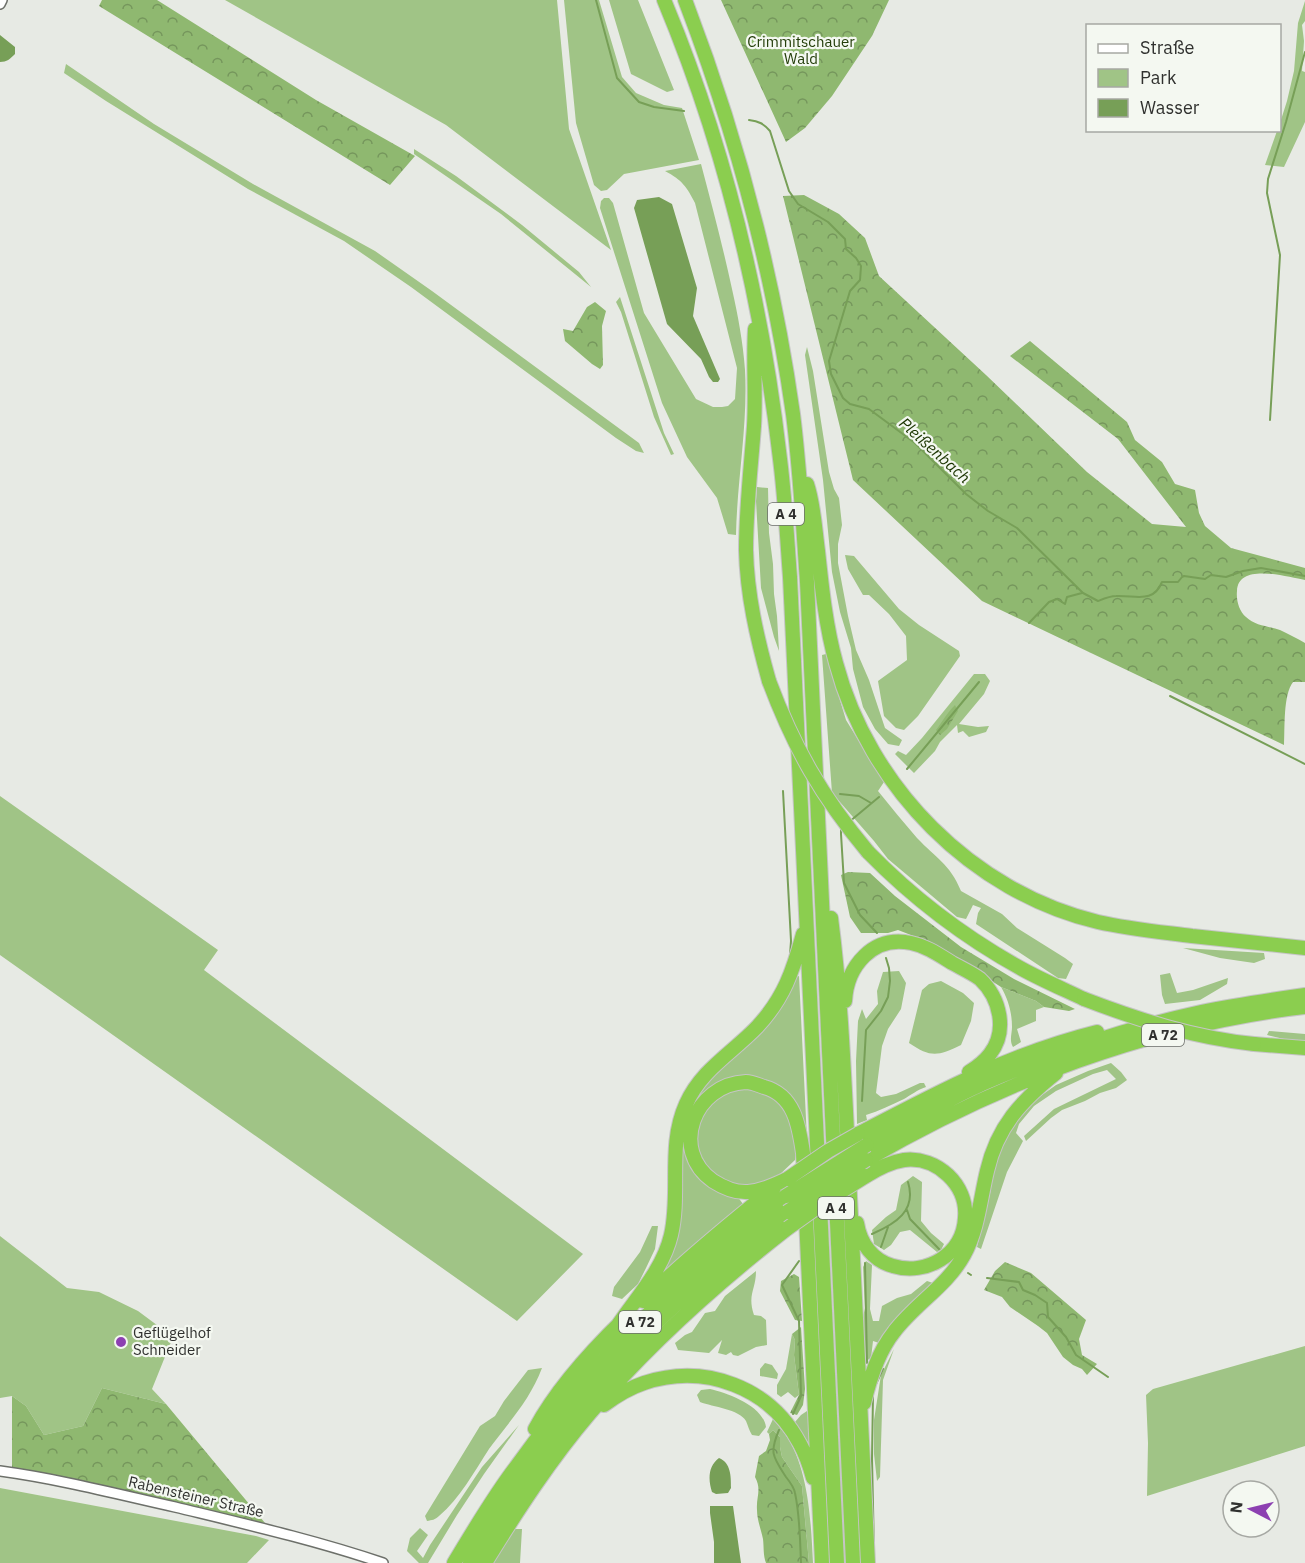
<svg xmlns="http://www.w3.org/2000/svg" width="1305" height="1563" viewBox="0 0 1305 1563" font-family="'IBM Plex Sans',sans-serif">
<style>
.green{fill:#a0c486}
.forest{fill:url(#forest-crowns)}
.water{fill:#779f57}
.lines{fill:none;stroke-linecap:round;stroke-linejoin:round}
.stream{stroke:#779f57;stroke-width:2}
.minor-casing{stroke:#6d706a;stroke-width:12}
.highway-casing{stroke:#c5c5c5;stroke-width:16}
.minor{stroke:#fff;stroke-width:9}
.highway{stroke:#8bce4f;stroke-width:14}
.highway-bridge-casing{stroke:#c5c5c5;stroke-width:16;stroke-linecap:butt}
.highway-bridge{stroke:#8bce4f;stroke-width:14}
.poi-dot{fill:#8c40b1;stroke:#f4f8f1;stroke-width:2}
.labels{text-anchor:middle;stroke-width:4.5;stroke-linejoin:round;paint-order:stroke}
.shield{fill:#f4f8f1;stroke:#6b6d69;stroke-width:1.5}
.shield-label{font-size:14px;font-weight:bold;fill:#30312f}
.park-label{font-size:15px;fill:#243e0a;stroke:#f4f8f1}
.poi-label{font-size:15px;fill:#30312f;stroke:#f4f8f1;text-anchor:start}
.street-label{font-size:15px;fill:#30312f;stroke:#f4f8f1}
.water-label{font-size:16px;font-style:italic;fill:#1b3500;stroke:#f4f8f1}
</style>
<defs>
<pattern id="forest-crowns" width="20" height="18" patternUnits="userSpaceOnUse" patternTransform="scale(1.5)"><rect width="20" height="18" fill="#8fb870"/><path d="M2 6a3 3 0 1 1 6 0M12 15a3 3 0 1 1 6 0" fill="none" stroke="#75965c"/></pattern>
</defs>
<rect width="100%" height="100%" fill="#e7eae4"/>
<path class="green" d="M225 0H557L569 129 611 250 446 125Z
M564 0H599L622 77 636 93 664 105 682 108 699 160 624 174 607 190 601 191 594 185 576 123Z
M609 0H638L674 90 667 92 631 74Z
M1305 1V21L1302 25 1304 41 1302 71 1305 72V122L1284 167 1265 165 1277 131 1280 130V123L1287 101 1294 71 1298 23Z
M66 64 154 124 253 184 375 251 432 291 639 443 644 453 636 451 616 438 411 287 344 241 248 189 106 101 64 73Z
M414 149 456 176 522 225 579 272 591 287 501 214 414 154Z
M701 164C712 206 723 247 732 289 738 316 743 342 745 370 748 425 737 480 736 535L728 534 717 498 687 457 662 403 600 208 601 201 604 198H609L613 203 644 313 696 399 713 407H722L728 406 735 399 737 368 695 203C687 187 682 180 665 171Z
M620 297 664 433 674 454 671 455 654 417 621 312 616 302Z
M807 347 813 371 829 472 834 489 839 498 842 525 838 544V563L848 616 856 650 869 680 885 728 902 740 899 746 888 744 875 729 863 707 853 669 851 648 840 612 832 572 823 480 805 355Z
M757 487 768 488 769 533 773 564 774 594 777 616 779 651 774 637 761 588 756 501Z
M845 555 854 556 899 609 919 625 959 651 960 656 918 716 904 730 896 728 884 716 878 681 907 660 906 636 889 614 869 595H863L848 569Z
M826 654 846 720 884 782 878 791C891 807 904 823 917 838 936 858 950 864 961 891L1002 914 1017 928 1065 958 1073 964 1066 979 1058 978 976 924 978 913 981 908 973 905 966 919 957 917 888 859 874 841 832 793 822 655Z
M974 674H985L990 681 984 694 959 724 978 727 989 726 986 732 969 737 963 731 958 733 957 725 940 742 935 751 914 773 895 754 898 751 906 755 922 738Z
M0 796 218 950 204 970 583 1254 517 1321 0 955Z
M1183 948 1264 953 1265 959 1254 963 1220 958Z
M899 971 906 983 901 1009 888 1029 882 1046 876 1093 881 1097 896 1094 920 1083H924L926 1087C917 1090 911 1095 904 1099 891 1105 879 1111 866 1115L867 1120 857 1124 856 1061 858 1021 862 1009 866 1019 878 1004 877 991 883 972Z
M1170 973 1177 993 1193 990 1228 978 1227 984 1200 1000 1165 1004 1162 995 1160 975Z
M799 976 807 1139 806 1140 799 1108 788 1093 778 1085 753 1078 696 1103 690 1158 737 1196 743 1204 664 1272 663 1271 669 1259 674 1245C676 1223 678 1202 679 1181 682 1139 685 1101 717 1070 730 1057 745 1047 758 1034 775 1018 787 998 796 977Z
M941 981 963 993 974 1003 971 1021 961 1045C938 1056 931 1058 909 1043L922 990 929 984Z
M1001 987 1036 1001 1044 1007 1036 1010V1021L1017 1029 1021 1042 1013 1047C1009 1040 1012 1034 1012 1027 1012 1012 1008 999 1001 987Z
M1269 1031 1305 1034V1041L1288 1040 1267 1035Z
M1111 1063 1121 1072 1127 1080 1116 1088 1100 1093 1085 1101 1062 1110 1051 1118 1026 1141 1024 1136 1054 1109 1116 1079 1107 1070 1093 1074 1056 1091 1034 1106 1019 1124 1016 1133 1023 1141 1007 1172 981 1249 977 1247 990 1194 994 1169 1007 1133 1028 1105 1056 1085 1088 1071Z
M743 1086 761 1089 785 1105 798 1142 795 1160 775 1179 758 1185 740 1186 722 1181 706 1168 695 1142V1130L713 1098Z
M913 1176 922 1182 921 1221 931 1233 944 1244 941 1250 937 1252 910 1230 900 1232 891 1245 884 1250 874 1244 872 1230 886 1217 896 1210 901 1185Z
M652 1226H658L655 1249 646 1268 638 1284 622 1299 612 1296 614 1287 640 1252Z
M0 1236 67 1288 99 1292 138 1311 173 1337 152 1389 166 1404 102 1388 83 1426 44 1435 26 1406 12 1396 0 1398Z
M866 1261 872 1265 870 1309 873 1321H879L882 1306 897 1298 911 1294 927 1281 933 1283 894 1323 879 1343 873 1341 871 1358 866 1361 862 1321 865 1308 863 1267Z
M756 1271C756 1290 747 1294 754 1315L761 1316 766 1320 767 1345 756 1347 738 1356 733 1355 731 1352 726 1355 718 1353 722 1340 709 1353 678 1350 675 1343 685 1335 692 1332 705 1313 715 1311 725 1296Z
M792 1334 795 1340 794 1355 799 1395 795 1398 788 1392 781 1397 777 1394V1385L786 1369Z
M1305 1346V1446L1147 1496 1148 1443 1146 1395 1153 1389Z
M894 1349 883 1380 880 1477 877 1481 874 1454V1420L881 1375Z
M765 1363 772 1365 778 1374 777 1379 760 1376V1369Z
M542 1368C530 1400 509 1422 489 1449 474 1472 460 1498 439 1516 435 1520 432 1520 427 1521L425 1516 480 1426 495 1416 504 1401 528 1370Z
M710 1389C728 1393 763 1406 766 1427L759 1436 752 1435C749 1430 748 1426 746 1421 739 1409 713 1407 700 1402L697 1395 701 1390Z
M807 1411 810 1417 811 1447 795 1422 801 1415Z
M773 1419C777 1424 781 1429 785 1434 809 1468 811 1523 813 1563H809L802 1486 782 1457 780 1447V1437L773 1430 769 1434 767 1432Z
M519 1425 484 1474 457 1515 428 1563H419L407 1551 410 1538 420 1528 428 1535 417 1551 423 1558 430 1545 482 1467Z
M0 1488 256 1536 269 1540 247 1563H0Z
M515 1529H522L520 1563H493Z"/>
<path class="forest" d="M102 0H157L316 100 415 156 390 185 99 6Z
M721 0H889L872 36 832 96 805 128 786 142Z
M804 195 839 214 865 238 879 276 986 375 1087 472 1152 524 1186 527 1118 439 1010 356 1030 341 1127 422 1135 440 1162 462 1175 484 1195 490 1199 513 1205 526 1231 548 1305 568V580C1287 577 1238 562 1237 591 1236 600 1239 611 1246 617 1255 626 1269 626 1280 630 1288 634 1297 638 1305 643V682H1293C1283 695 1285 728 1284 745L982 601 853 480 783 196Z
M595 302 606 311 602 326 603 365 600 369 592 364 565 341 563 329 573 331 587 307Z
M955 705 958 711 947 729 940 735 936 730C943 721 946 714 955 705Z
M848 872 870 873 895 896 961 947 1014 979 1075 1009 1069 1011 1044 1007 1036 1001 1001 987 956 958 916 937 898 930 888 933H861L850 917 841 875Z
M1005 1262 1031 1273 1086 1320 1079 1339 1082 1355 1097 1364 1087 1375 1082 1369 1073 1365 1063 1357 1047 1333 1038 1326 1010 1307 1002 1297 984 1290 995 1271Z
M794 1274 799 1277 802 1321 795 1320 780 1291 781 1281Z
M801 1327 805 1389 803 1405 797 1415 790 1413 799 1395 794 1355 795 1340 792 1334Z
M102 1388 166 1404 265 1523 12 1469V1396L26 1406 44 1435 83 1426Z
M773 1430 780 1437V1447L782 1457 802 1486 809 1563H766C763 1555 764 1547 763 1539 761 1529 757 1520 757 1510 756 1496 762 1490 755 1477L759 1456 766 1451 770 1440 769 1434Z"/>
<path class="water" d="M0 35 15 47V54C10 59 7 62 0 62Z
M659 197 672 204 697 288 693 316 720 379 718 382H713L709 377 701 359 667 324 634 208 637 200Z
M719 1458C731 1463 731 1476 731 1488L728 1493 716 1494 712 1492C708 1480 708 1466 719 1458Z
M710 1506H733L741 1563H714V1542L710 1513Z"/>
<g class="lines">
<path class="stream" d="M596 0 617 78 639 102 654 107 684 111
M749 120C759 121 764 124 770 131L789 191 798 204 828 222 845 239 846 249 856 258 861 266 860 280 850 291 829 361 831 374 843 398 850 404 869 409 915 443 966 494 988 511 1017 528 1083 593 1098 601C1103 599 1110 596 1116 596 1136 595 1153 604 1162 582H1178L1182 577 1184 576 1205 579 1211 575 1226 577 1243 571 1261 568 1305 576
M1270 420 1280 255 1267 193 1268 179 1286 122 1305 52
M1029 623 1049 602 1057 599 1065 604 1067 597 1082 593
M1170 696 1305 764
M907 769 979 682
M783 791 791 941 790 955
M840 794 859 796 871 803
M849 822 879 797
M843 827 841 829V834L844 883 860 915 877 933
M862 1101 866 1030 881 1011 888 997 890 981 889 968 886 958
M907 1210 910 1219 939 1249
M872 1234C895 1224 917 1211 908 1182
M881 1247 888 1227
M865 1263 867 1363
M968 1273 971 1275
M987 1278 1019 1282 1023 1290 1035 1295 1047 1303 1048 1317 1066 1337 1076 1355 1108 1377
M876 1384 883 1369
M873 1395 872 1459 874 1551
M793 1414 801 1396 799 1321 782 1285 799 1261
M779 1430C769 1453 773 1457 786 1477 790 1482 794 1487 795 1493 800 1516 800 1540 801 1563"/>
<g class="minor-casing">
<path id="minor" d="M0 4 2 0
M0 1471C59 1479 117 1494 175 1507 245 1524 315 1540 383 1563"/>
</g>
<g class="highway-casing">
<path id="highway" d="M664 0C725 146 762 302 780 459 785 498 787 538 790 577L837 1563
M685 0C736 133 773 272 793 414 800 469 803 526 807 582L853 1563
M755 329C753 361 756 393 754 426 751 467 746 508 746 550 747 595 757 638 769 681
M807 484C814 505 815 529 818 551 822 589 826 627 836 663 869 787 972 892 1098 922 1129 929 1161 932 1192 936 1230 940 1267 944 1305 948
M868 852C913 898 964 937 1022 969 1042 980 1063 989 1084 999
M831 918C841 995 844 1073 848 1150
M845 1001C847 966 873 935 911 943 926 946 939 955 952 963 961 968 972 973 980 979 1000 998 1008 1031 990 1054 984 1062 977 1067 969 1072
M1254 1044 1305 1048
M858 1134C938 1092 1009 1054 1097 1032
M867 1145C905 1123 944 1101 984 1083 1054 1053 1127 1028 1201 1012 1236 1005 1270 1000 1305 995
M866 1160C1000 1082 1150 1025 1305 1007
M849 1176 868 1563
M787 1179C774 1185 762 1191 748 1192 735 1193 724 1188 713 1181 669 1150 694 1084 746 1082 752 1082 758 1085 764 1087 794 1095 799 1125 803 1153L822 1563
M857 1223C860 1243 873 1261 893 1266 926 1276 963 1255 965 1218 968 1185 937 1156 904 1160 891 1162 877 1169 866 1176
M643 1301C685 1260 729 1224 774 1188
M618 1325C637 1297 663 1269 671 1235 681 1192 667 1146 686 1104 701 1070 732 1053 757 1027 784 998 793 971 803 934
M864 1403C870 1378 878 1352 894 1332 915 1304 947 1286 964 1255 978 1229 980 1200 987 1171 997 1127 1021 1101 1056 1073
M604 1405C616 1396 629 1388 644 1383 705 1363 770 1387 800 1444 806 1455 810 1467 813 1478
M535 1429C557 1388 590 1352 623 1320
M454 1563C474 1530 493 1497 516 1467 591 1362 683 1274 786 1196
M470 1563C516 1484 571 1410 635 1344 681 1296 734 1253 787 1212
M485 1563C517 1511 550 1460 590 1413 649 1344 716 1284 788 1228"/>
</g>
<use href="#minor" class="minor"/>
<use href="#highway" class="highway"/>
<g class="highway-bridge-casing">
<path id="highway-bridge" d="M769 681C794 748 822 797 868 852
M1084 999C1139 1020 1195 1038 1254 1044
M787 1179 828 1151 858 1134
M786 1196 867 1145
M787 1212 866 1160
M788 1228 826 1201 866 1176"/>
</g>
<use href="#highway-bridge" class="highway-bridge"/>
</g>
<circle class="poi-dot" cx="121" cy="1342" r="6"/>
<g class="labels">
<g class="shield">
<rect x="768" y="503" width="36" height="22" rx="4.5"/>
<rect x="1142" y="1024" width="42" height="22" rx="4.5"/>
<rect x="818" y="1197" width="36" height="22" rx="4.5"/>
<rect x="619" y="1311" width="42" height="22" rx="4.5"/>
</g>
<g class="shield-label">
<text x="786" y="519">A 4</text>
<text x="1163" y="1040">A 72</text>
<text x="836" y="1213">A 4</text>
<text x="640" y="1327">A 72</text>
</g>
<g class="park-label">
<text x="801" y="47">Crimmitschauer<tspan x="801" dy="17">Wald</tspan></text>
</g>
<g class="poi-label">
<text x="133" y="1338">Geflügelhof<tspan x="133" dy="17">Schneider</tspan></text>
</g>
<g class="street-label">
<text transform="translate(196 1497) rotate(13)" y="5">Rabensteiner Straße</text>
</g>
<g class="water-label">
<text transform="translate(935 450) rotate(42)" y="6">Pleißenbach</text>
</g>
</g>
<rect x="1086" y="24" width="195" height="108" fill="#f4f8f1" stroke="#a6a8a3" stroke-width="1.5"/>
<rect x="1098" y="44" width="30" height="9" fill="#ffffff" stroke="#a6a8a3" stroke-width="1.5"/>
<text x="1140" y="54" font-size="18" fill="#30312f">Straße</text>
<rect x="1098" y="69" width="30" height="18" fill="#a0c486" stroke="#a6a8a3" stroke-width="1.5"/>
<text x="1140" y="84" font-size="18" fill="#30312f">Park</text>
<rect x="1098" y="99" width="30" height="18" fill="#779f57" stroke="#a6a8a3" stroke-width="1.5"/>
<text x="1140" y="114" font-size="18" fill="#30312f">Wasser</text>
<g transform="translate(1251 1509) rotate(277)"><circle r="28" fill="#f4f8f1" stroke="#a6a8a3" stroke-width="1.5"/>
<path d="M0-4.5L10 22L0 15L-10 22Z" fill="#8c40b1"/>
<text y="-9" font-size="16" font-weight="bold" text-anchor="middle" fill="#30312f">N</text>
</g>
</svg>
